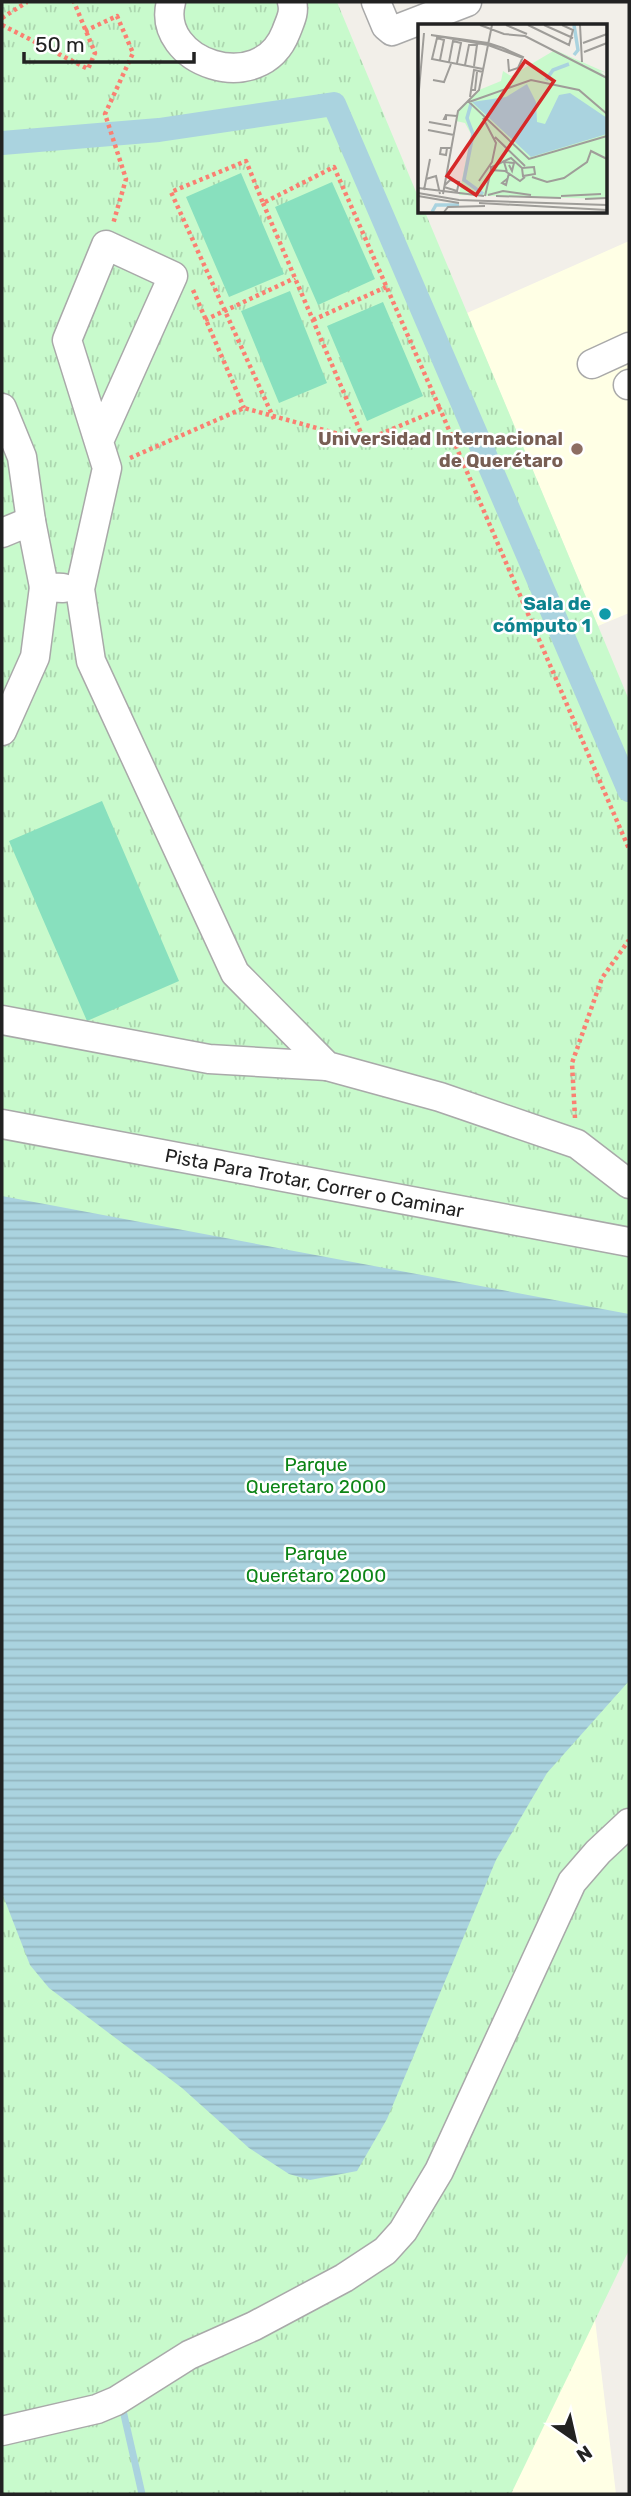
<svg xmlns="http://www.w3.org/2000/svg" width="631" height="2496" viewBox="0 0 631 2496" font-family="Rubik,sans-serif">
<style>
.education{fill:#ffffe5}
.park{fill:url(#park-tufts)}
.pitch{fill:#88e0be}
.water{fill:url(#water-rules)}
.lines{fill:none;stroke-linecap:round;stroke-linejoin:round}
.stream{stroke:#aad3df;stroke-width:7}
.canal{stroke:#aad3df;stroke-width:24}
.minor-casing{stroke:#a9a9a9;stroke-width:31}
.path{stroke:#fa8072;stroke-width:4.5;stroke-dasharray:3.5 3.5;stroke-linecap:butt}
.minor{stroke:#fff;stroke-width:28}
.education-dot{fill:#8d6e63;stroke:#fff;stroke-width:2.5}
.culture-dot{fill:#0f9aa8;stroke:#fff;stroke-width:2.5}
.labels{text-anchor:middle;stroke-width:5;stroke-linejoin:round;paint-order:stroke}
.education-label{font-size:19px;font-weight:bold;fill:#785e54;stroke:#fff;text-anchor:end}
.culture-label{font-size:19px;font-weight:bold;fill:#0d838f;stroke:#fff;text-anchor:end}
.street-label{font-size:19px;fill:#222;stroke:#fff}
.park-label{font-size:19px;fill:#0c8416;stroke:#fff}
.inset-river{fill:none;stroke:#aad3df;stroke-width:3.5}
.inset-road{fill:none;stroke:#9f9d99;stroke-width:2}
.view{fill:#d62828;fill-opacity:0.15;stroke:#d62828;stroke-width:3.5}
.inset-edge{fill:none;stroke:#222;stroke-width:3.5}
</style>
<defs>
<pattern id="park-tufts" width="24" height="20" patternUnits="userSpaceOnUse" patternTransform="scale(1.75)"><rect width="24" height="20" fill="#c8facc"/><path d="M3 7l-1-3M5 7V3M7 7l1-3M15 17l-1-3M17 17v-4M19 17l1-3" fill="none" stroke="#acd6af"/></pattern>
<pattern id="water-rules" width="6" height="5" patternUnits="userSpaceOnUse" patternTransform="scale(1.75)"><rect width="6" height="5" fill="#aad3df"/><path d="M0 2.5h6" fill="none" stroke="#92b5bf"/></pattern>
</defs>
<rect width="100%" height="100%" fill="#f2efe9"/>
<path class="education" d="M629 241V613L598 626 467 313Z
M593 2303 616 2494H498Z"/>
<path class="park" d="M2 2H337L419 199V212H425L629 700V2250L511 2494H2Z"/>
<path class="pitch" d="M241 173 284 274 229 297 186 197Z
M332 182 375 279 318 305 275 207Z
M290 291 327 383 279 403 241 311Z
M383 302 423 396 367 421 327 326Z
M102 801 179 981 87 1021 9 841Z"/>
<path class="water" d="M2 1196 629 1314V1681L547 1773 496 1860 387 2119 357 2171 310 2180 289 2174 249 2148 182 2088 49 1988 30 1965 2 1893Z"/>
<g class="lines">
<path class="stream" d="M122 2406 142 2494"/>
<path class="canal" d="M2 143 159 130 334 104 629 790"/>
<g class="minor-casing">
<g id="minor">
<path d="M171 2C155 62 260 99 286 32 290 21 295 13 292 2"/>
<path d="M376 2 386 26 392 31 467 2"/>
<path d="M592 364 629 347"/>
<path d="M628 385 629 384"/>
<path d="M2 408 22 457 31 521"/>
<path d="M100 439 173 276 106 245 67 340 107 468 80 589 91 661 235 973 327 1066 440 1097 577 1144 629 1184"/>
<path d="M2 533 31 521 44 587 63 588"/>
<path d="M2 731 35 657 44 587"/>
<path d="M2 1020 209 1059 327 1066"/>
<path id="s1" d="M2 1124 629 1242"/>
<path d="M2 2431 97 2409 116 2401 189 2355 254 2326 344 2278 385 2251 403 2231 439 2171 572 1882 598 1852 629 1823"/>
</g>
</g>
<path class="path" d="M2 18 27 2
M2 25 88 69 95 53 74 2
M85 31 117 16 133 53 105 114 126 179 113 224
M263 203 364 440
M193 290 244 408
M205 320 295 278
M313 320 386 287
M274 419 171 192 246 161 263 203 334 167 440 409
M130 458 244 408 364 441 440 409 629 849
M575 1118 572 1063 602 978 629 940"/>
<use href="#minor" class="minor"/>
</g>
<circle class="education-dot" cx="577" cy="449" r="7"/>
<circle class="culture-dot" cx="605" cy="614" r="7"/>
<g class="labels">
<g class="education-label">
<text x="563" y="445">Universidad Internacional<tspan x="563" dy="22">de Querétaro</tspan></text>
</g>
<g class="culture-label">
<text x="591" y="610">Sala de<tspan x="591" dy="22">cómputo 1</tspan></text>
</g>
<g class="street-label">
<text dy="7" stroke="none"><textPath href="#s1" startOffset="318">Pista Para Trotar, Correr o Caminar</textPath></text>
</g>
<g class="park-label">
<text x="316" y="1471">Parque<tspan x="316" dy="22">Queretaro 2000</tspan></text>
<text x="316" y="1560">Parque<tspan x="316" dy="22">Querétaro 2000</tspan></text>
</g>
</g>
<g transform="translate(418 24)">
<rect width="189" height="189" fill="#f2efe9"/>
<path d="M137 26 189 49 182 47 189 54V175L41 171 53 110 47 99 38 97 40 87 61 66 83 57 85 47 93 52Z" fill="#c8facc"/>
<path d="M109 60 118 78 119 98 127 100 141 71 152 69 189 94V110L113 133 54 78 88 73Z" fill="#aad3df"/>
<path class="inset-river" d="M156 1 160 26 156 31M128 56 135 46 151 40M53 80 49 94 55 110 46 156 65 170M14 188 18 181H41"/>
<path class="inset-road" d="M62 1 86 10 107 12 189 54M88 1 109 10M110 1 151 21 155 6 144 1M126 1 155 14M162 1 164 38M0 11V37M165 19 189 10M166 28 189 19M90 35 91 47 100 44 105 33 85 24 70 19 13 11 70 21 105 34M22 36 26 16 19 14 14 35 65 45M31 38 35 17 43 19 39 39M47 41 51 21H59L56 42M15 56 26 58 33 40M53 66H57L59 48M52 73 56 46 65 48M0 77 6 9M189 90 161 66 113 56 51 78 111 135 189 112M28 91 26 95H28V91L39 92M11 98 33 102M10 106 36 111M77 113 107 142M29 124 28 131 22 130 23 124H33M73 142V146L87 147 102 157 107 153M74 143 93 134 104 144 105 152 117 150 116 143 104 144M89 148 86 138 96 139 94 147 91 141M114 153 129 158 146 154 169 138 173 127 189 135M8 155 18 152 22 170M89 155 84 159 88 161 91 149M61 157 74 138 78 119 65 94M26 163 39 167 41 158 32 156 27 161M0 164 66 172M6 166 12 135M0 169 41 176 189 181M25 170 40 87 61 66 74 1M70 171 85 167 113 171M0 172 41 179M67 172 73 146M78 172 143 174M143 172 183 170M167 175 189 174M61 179 189 186M26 188 30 183 67 182"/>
<path class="view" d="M107 37 136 57 58 171 29 152Z"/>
<rect width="189" height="189" class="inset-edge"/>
</g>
<rect width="631" height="2496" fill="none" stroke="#222222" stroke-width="7"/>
<g transform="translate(575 2440) rotate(146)" stroke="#ffffff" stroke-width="5" paint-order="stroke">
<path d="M0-5L12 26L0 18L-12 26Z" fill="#222222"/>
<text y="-10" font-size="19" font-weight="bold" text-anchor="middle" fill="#222222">N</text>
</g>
<path d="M24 52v10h170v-10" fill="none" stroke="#222222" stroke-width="3.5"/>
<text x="35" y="52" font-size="21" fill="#222222" stroke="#ffffff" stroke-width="5" paint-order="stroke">50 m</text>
</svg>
